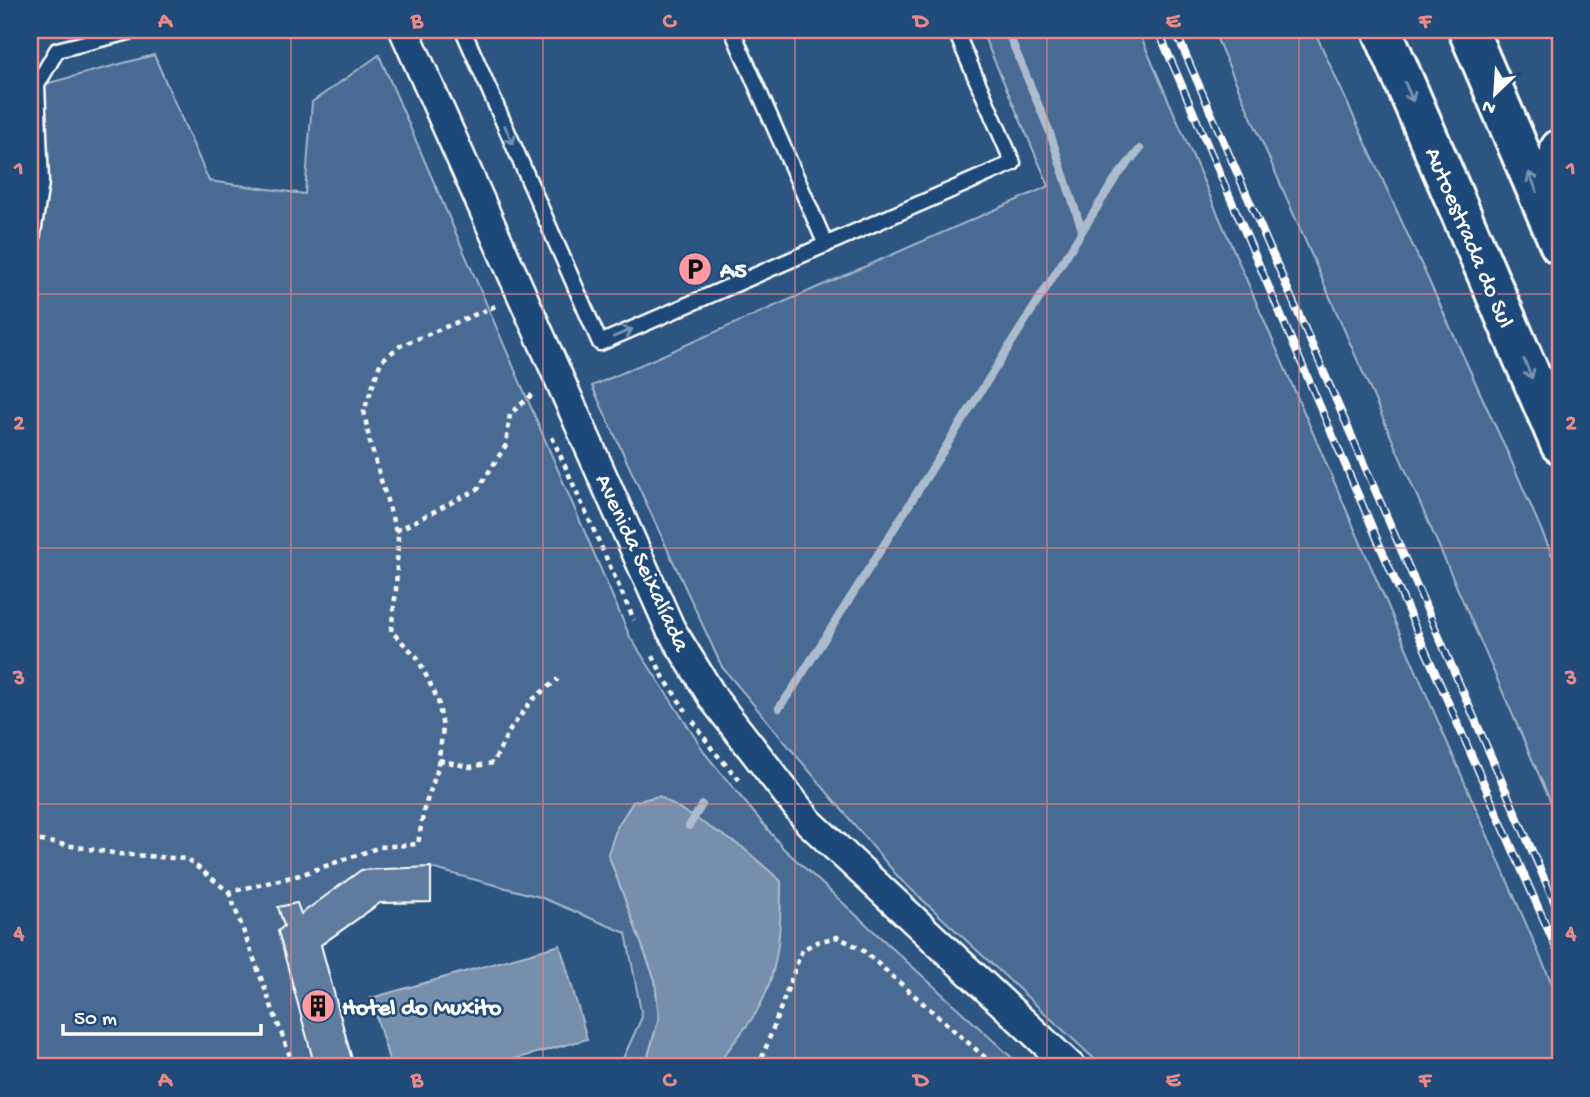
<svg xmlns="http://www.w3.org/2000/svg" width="1590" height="1097" viewBox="0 0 1590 1097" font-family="'Gochi Hand',sans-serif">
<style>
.green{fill:#486b92;stroke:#a4b5c8;stroke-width:2}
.water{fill:#748fad;stroke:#acbcce;stroke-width:2}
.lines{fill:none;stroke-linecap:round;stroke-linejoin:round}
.stream{stroke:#acbcce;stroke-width:8}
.building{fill:#5e7c9f;stroke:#fff;stroke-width:2}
.lane-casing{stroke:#fff;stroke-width:19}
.street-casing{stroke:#fff;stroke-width:33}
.highway-casing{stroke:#fff;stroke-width:44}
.path{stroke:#fff;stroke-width:4.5;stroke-dasharray:5 5;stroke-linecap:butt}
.lane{stroke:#1f4a7a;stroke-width:14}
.street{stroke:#1f4a7a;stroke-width:28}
.highway{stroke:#1f4a7a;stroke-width:38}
.rail-casing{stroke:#fff;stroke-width:8}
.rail{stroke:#1f4a7a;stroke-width:5;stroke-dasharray:16;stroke-linecap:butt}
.oneway{stroke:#7992af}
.grid{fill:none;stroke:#e88989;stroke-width:2;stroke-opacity:0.55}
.labels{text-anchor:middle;stroke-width:5;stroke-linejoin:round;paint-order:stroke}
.street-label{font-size:24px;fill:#fff;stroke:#1f4a7a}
.poi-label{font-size:24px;font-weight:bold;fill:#fff;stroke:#1f4a7a;text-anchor:start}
.neatline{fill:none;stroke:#e88989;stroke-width:2.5}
.grid-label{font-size:23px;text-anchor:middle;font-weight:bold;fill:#e88989}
</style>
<rect width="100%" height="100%" fill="#2c5582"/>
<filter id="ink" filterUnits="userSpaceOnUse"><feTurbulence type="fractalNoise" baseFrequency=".0143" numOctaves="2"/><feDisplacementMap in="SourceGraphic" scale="14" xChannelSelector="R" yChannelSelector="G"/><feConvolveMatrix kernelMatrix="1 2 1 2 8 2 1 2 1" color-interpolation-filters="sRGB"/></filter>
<g filter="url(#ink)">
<path class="green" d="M981 30H1138L1560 1002V1067H1103L900 879 722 667 592 386 1049 186Z
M1213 30H1314L1510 458 1560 573V823Z
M154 55 209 181 305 194 312 102 379 55 630 637 707 756 783 848 1022 1067H717L727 1049 756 1013 608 854 655 980 659 1018 645 1067H619L642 1017 626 933 540 897 431 868V902L380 903 321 945 354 1067H30V88Z"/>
<path class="water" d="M659 796 742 847 781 881C781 924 780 975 755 1014 743 1033 728 1047 717 1067H645L659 1018 655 980 608 854 617 827 633 802Z
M560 945 587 1039 486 1067H391L371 998Z"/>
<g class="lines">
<path class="stream" d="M1007 30 1049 130 1082 230
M779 708 794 687 1115 179 1140 149
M689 826 702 805"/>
</g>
<path class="building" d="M431 867V902L380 903 321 945 354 1067H315L278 931 284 926 278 907 297 903 301 914 361 870Z"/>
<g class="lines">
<g class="lane-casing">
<path id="lane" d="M463 30 600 343 1013 163 955 30
M732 30 826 245
M30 252 41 183 37 85 57 50 137 30"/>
</g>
<g class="street-casing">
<path id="street" d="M404 30 670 628 715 701 809 822 1071 1067"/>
</g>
<g class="highway-casing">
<path id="highway" d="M1382 30 1560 444
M1468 30 1560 245
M1560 149V174"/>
</g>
<path class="path" d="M552 437 634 620
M396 531 478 489 506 445 510 414 534 393
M653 656 664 678 686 711
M693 721 712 749 742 783
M439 760 470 767 493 763 508 733 531 701 558 679
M30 839 119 854 187 859 229 892 300 875 380 847 418 844 424 809 437 771 443 728 438 700 417 657 391 631 396 590 398 538 369 439 364 411 381 361 400 346 498 305
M229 892 294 1067
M762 1058 802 950 817 942 837 937 860 948 996 1067
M759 1067 762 1058 766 1067"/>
<use href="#lane" class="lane"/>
<use href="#street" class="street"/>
<use href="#highway" class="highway"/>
<g class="rail-casing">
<path id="rail" d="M1158 30 1409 613 1560 957
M1175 30 1560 915"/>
</g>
<use href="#rail" class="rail"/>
</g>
<defs><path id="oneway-shaft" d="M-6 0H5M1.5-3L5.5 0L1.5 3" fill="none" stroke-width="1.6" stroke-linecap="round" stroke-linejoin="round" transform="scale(1.75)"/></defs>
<g class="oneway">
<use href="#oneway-shaft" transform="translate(1409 92) rotate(67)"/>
<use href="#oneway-shaft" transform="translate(509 135) rotate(66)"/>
<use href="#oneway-shaft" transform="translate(1533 182) rotate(-113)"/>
<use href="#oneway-shaft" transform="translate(623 333) rotate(-23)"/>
<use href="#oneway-shaft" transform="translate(1528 369) rotate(67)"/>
</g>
</g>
<path class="grid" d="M291 30V1067M543 30V1067M795 30V1067M1047 30V1067M1299 30V1067M30 294H1560M30 548H1560M30 804H1560"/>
<defs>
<g id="parking-disc" transform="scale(1.75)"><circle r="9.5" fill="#ff9aa2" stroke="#1f4a7a"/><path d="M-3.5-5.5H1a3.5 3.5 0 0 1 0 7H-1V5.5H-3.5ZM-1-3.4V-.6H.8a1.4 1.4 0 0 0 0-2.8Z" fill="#111"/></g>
<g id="building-disc" transform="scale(1.75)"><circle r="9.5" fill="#ff9aa2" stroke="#1f4a7a"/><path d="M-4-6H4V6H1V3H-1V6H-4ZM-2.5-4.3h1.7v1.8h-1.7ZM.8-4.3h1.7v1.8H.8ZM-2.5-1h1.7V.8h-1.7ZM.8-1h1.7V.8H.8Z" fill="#111"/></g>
</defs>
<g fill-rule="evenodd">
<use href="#parking-disc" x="695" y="269"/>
<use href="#building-disc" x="318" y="1006"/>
</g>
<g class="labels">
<g class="street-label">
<text transform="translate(1471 237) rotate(67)" y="8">Autoestrada do Sul</text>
<text transform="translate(644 562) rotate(65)" y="8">Avenida Seixalíada</text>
</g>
<g class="poi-label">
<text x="720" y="277">A5</text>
<text x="342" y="1014">Hotel do Muxito</text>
</g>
</g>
<rect width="1590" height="1097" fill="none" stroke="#1f4a7a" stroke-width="77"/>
<g transform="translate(1495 94) rotate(205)" stroke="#1f4a7a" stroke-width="5" paint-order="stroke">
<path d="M0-5L12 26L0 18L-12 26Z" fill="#ffffff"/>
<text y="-10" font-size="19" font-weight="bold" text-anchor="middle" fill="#ffffff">N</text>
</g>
<path d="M63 1024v10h198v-10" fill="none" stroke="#ffffff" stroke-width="3.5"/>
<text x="74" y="1024" font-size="21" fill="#ffffff" stroke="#1f4a7a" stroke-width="5" paint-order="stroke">50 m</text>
<rect x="38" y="38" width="1514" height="1020" class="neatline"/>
<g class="grid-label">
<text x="165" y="27">A</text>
<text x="417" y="27">B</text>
<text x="669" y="27">C</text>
<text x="921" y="27">D</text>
<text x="1173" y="27">E</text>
<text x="1425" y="27">F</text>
<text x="19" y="174">1</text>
<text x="1571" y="174">1</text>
<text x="19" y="429">2</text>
<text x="1571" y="429">2</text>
<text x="19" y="684">3</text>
<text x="1571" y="684">3</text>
<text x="19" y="939">4</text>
<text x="1571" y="939">4</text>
<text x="165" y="1086">A</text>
<text x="417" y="1086">B</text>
<text x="669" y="1086">C</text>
<text x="921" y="1086">D</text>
<text x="1173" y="1086">E</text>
<text x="1425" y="1086">F</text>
</g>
</svg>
